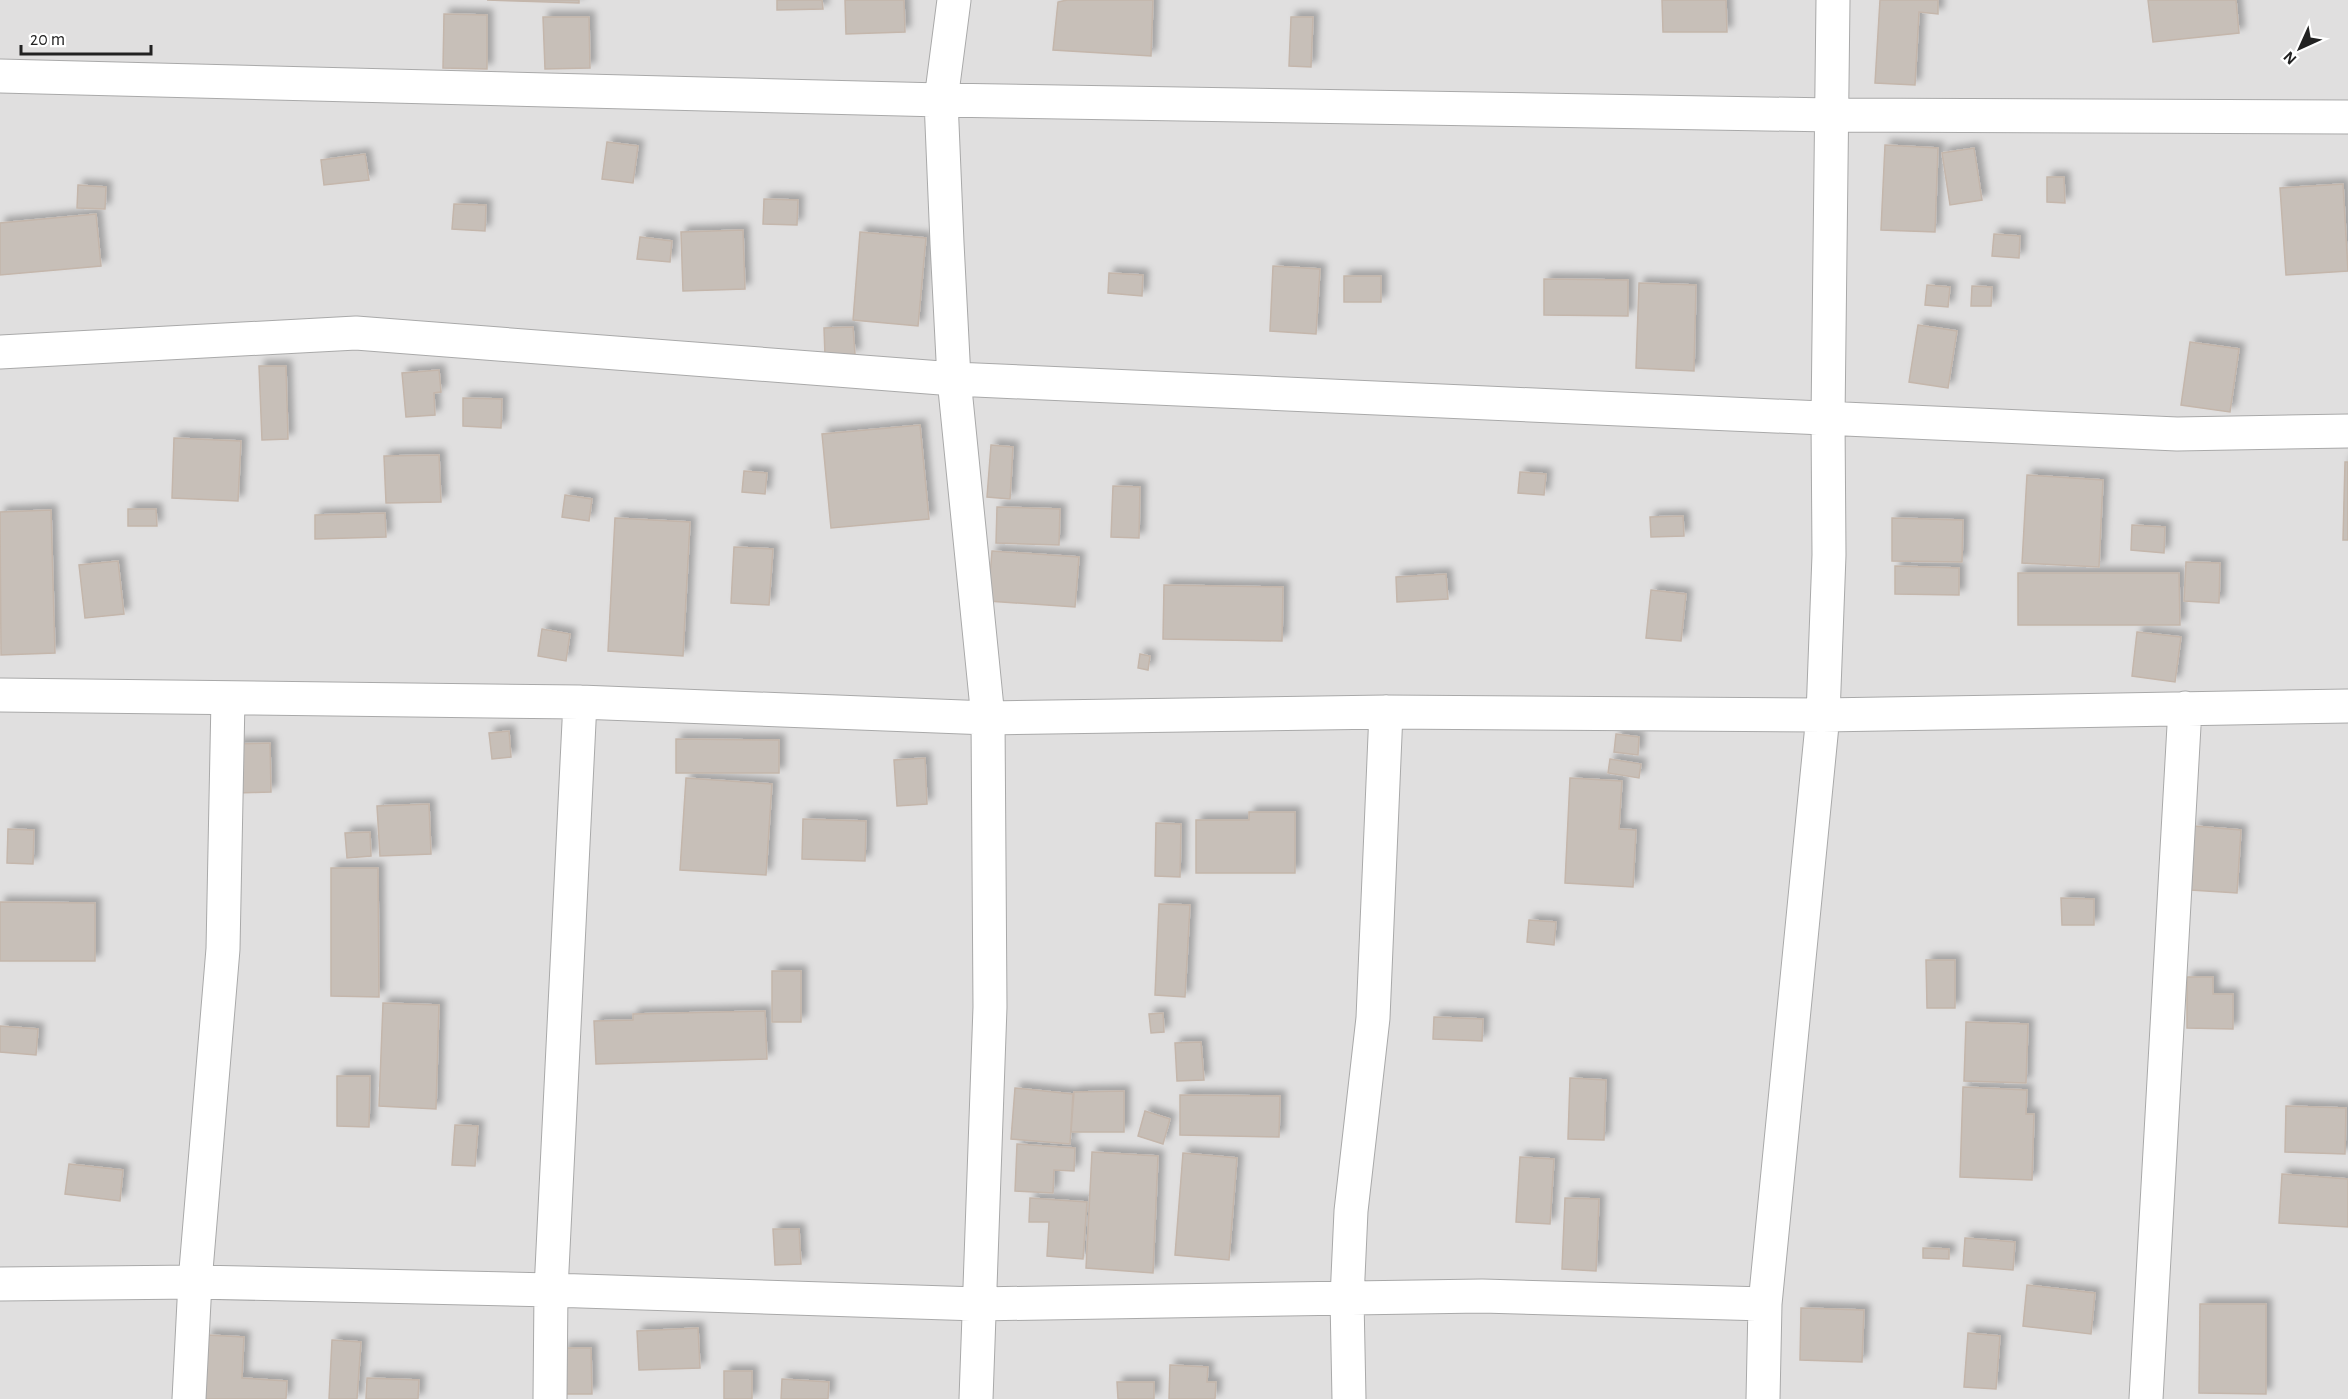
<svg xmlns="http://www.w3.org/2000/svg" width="2348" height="1399" viewBox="0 0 2348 1399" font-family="'Alegreya Sans',sans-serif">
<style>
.residential{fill:#e0dfdf}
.building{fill:#c7bfb8;stroke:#c4b6ab;stroke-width:1.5;filter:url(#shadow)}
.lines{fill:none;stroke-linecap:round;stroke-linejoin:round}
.minor-casing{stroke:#a9a9a9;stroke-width:35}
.minor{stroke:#fff;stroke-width:33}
</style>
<defs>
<filter id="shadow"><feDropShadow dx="5.5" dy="-5.5" stdDeviation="3" flood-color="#0004"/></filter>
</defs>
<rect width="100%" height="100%" fill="#f2efe9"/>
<path class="residential" d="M0 0H2348V1399H0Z"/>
<path class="building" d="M487 0H579V3Z
M777 0H822L823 9 777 10Z
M845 0H904L905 32 846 34Z
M1067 0H1153L1151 56 1053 50 1058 2Z
M1662 0H1726L1727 32H1663Z
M1880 0H1938V14L1919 12 1915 85 1875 83Z
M2148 0H2236L2239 33 2153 42Z
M444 14 487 15V69L443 68Z
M543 17H589L590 68 545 69Z
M1291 17H1313L1311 67 1289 66Z
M607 142 638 146 633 183 602 179Z
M1885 145 1938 148 1935 232 1881 230Z
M1974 148 1982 200 1950 205 1942 153Z
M365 154 369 180 324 185 321 160Z
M2047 177H2064L2065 203 2047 202Z
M2343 184 2348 271 2286 275 2280 188Z
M78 185 106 187 105 209 77 208Z
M764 199 798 200 797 225 763 224Z
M454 204 486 205 485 231 452 229Z
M96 214 101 266 0 275V223Z
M743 230 745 289 683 291 681 232Z
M860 232 926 238 918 326 853 320Z
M1994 234 2020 236 2019 258 1992 256Z
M640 237 672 241 670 262 637 259Z
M1273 266 1320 269 1316 334 1270 331Z
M1109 273 1143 275 1142 296 1108 293Z
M1344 276H1381V302H1344Z
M1544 279 1628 280V316L1544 315Z
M1639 283 1696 285 1694 371 1636 368Z
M1927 285 1950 287 1948 307 1925 305Z
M1972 286 1992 287 1991 306H1971Z
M1918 325 1957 331 1948 388 1909 382Z
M853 327 855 354 825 356 824 328Z
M2190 342 2239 349 2230 412 2181 405Z
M259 366H286L288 439 262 440Z
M439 370 441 392 434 393 435 415 406 417 402 373Z
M463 398 502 399 501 428 463 426Z
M920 425 929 519 831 528 822 434Z
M174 438 241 441 238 501 172 498Z
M991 445 1013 447 1010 499 987 497Z
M439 455 441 502 386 503 384 456Z
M2345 462H2348V540H2343Z
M744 471 767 473 765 494 742 492Z
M1520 472 1546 474 1544 495 1518 493Z
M2027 475 2103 480 2099 567 2022 563Z
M1113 486 1140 487 1139 538 1111 537Z
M565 495 592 499 589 521 562 517Z
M997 507 1060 509 1059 545 996 543Z
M128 509H156L157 526H128Z
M51 510 55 653 1 655 0 512Z
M385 513 386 537 315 539V515Z
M1683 516 1684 536 1651 537 1650 517Z
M615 518 690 522 683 656 608 651Z
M1892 518 1963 520 1962 562 1892 561Z
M2132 525 2165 527 2164 553 2131 550Z
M734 547 773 549 769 605 731 603Z
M992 551 1079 557 1075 607 988 601Z
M118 561 124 614 85 618 79 565Z
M2186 562 2220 563 2219 603 2184 601Z
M1895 566 1959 568V595L1895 594Z
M2018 573H2179L2180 625H2018Z
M1446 574 1448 599 1397 602 1396 577Z
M1164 585 1283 587 1282 641 1163 639Z
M1651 590 1686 594 1681 641 1646 638Z
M542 629 570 634 566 661 538 656Z
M2137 632 2181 637 2175 682 2132 676Z
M1140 654 1150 656 1148 670 1138 668Z
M509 731 511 757 492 759 489 733Z
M1616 734 1639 737 1638 755 1614 752Z
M676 739 779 740V773H676Z
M270 743 271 792 236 793 235 744Z
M925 758 927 804 897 806 894 760Z
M1610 759 1641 764 1639 778 1608 773Z
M686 778 772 784 766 875 680 870Z
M1570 778 1622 781 1619 829 1636 830 1633 887 1565 883Z
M429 804 431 854 380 856 377 806Z
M1249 812H1295V873H1196V820H1249Z
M803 819 866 821 865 861 802 859Z
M1156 823 1181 824 1180 877 1155 876Z
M2194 826 2241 830 2237 893 2191 890Z
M8 829 34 830 33 864 7 863Z
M370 832 371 856 347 858 345 833Z
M331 868H378L379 997 331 996Z
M2061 898 2094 899V925H2062Z
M0 902 95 903V961H0Z
M1159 904 1190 905 1185 997 1155 995Z
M1529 920 1556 922 1554 945 1527 942Z
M1926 960H1955V1008H1927Z
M772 971H801V1022H772Z
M2187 977H2213V994H2233V1029L2187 1028Z
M383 1003 439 1005 436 1109 379 1106Z
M765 1011 767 1059 596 1064 594 1021 633 1020V1014Z
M1163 1013 1164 1032 1151 1033 1149 1014Z
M1434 1017 1483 1019 1482 1041 1433 1039Z
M1966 1022 2028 1024 2026 1083 1964 1081Z
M0 1026 38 1029 36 1055 0 1052Z
M1201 1042 1204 1080 1177 1081 1175 1043Z
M337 1076H370L369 1127 337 1126Z
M1570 1078 1606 1080 1604 1140 1568 1139Z
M1963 1087 2027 1090 2026 1114H2034L2032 1180 1960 1177Z
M1015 1088 1073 1094 1070 1144 1011 1139Z
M1124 1091V1132H1071L1074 1092Z
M1180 1095 1280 1096 1279 1137 1180 1135Z
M2286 1106 2346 1108 2345 1154 2285 1152Z
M1145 1111 1170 1119 1163 1144 1138 1136Z
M455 1125 478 1126 475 1166 452 1165Z
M1017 1144 1075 1148 1074 1171 1054 1170 1053 1193 1015 1191Z
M1092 1152 1158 1156 1153 1273 1086 1268Z
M1183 1153 1237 1158 1229 1260 1175 1255Z
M1520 1157 1554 1159 1550 1224 1516 1222Z
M69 1164 123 1170 120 1201 65 1194Z
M2282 1174 2348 1179V1227L2279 1223Z
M1030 1198 1087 1202 1083 1259 1047 1256 1049 1222H1029Z
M1565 1198 1599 1199 1596 1271 1562 1269Z
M773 1229H799L801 1264 775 1265Z
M1965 1238 2015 1242 2013 1270 1963 1266Z
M1923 1248 1949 1249V1259L1923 1258Z
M2027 1285 2095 1293 2091 1334 2023 1326Z
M2200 1304H2266V1394L2199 1393Z
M1801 1308 1864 1310 1862 1362 1800 1360Z
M698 1328 700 1368 639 1370 637 1331Z
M1968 1333 2000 1336 1996 1389 1964 1387Z
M207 1335 244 1337 242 1378 287 1381 286 1399H204Z
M332 1340 361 1342 357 1399H329Z
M563 1348H591L592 1394H564Z
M1170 1365 1208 1367 1207 1382H1216L1215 1399H1169Z
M724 1371H752V1399H724Z
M367 1378 419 1380 418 1399H366Z
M782 1379 829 1382 828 1399H781Z
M1117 1382H1154V1399H1118Z"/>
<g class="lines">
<g class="minor-casing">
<path id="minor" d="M954 0 941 100 947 243 954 379 988 718 990 1007 976 1399
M0 76 941 100 1831 115 2348 117
M0 352 356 333 954 379 2177 434 2348 431
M0 695 580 702 988 718 1386 712 1823 715 2348 706
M0 1284 195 1282 551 1290 978 1304 1482 1296 1765 1304
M189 1399 195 1282 223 949 228 699
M550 1399 551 1290 580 702
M1349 1399 1347 1299 1351 1211 1373 1018 1386 712
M1763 1399 1765 1304 1823 715 1829 555 1828 419 1833 0
M2146 1399 2185 708"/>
</g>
<use href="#minor" class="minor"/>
</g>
<g transform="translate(2300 48) rotate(225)" stroke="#ffffff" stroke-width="4.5" paint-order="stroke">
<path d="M0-4.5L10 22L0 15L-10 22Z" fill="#222222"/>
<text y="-9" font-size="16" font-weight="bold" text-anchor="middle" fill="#222222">N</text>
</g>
<path d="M21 45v9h130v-9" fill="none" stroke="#222222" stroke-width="3"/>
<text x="30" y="45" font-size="18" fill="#222222" stroke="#ffffff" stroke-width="4.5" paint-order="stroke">20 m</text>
</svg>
